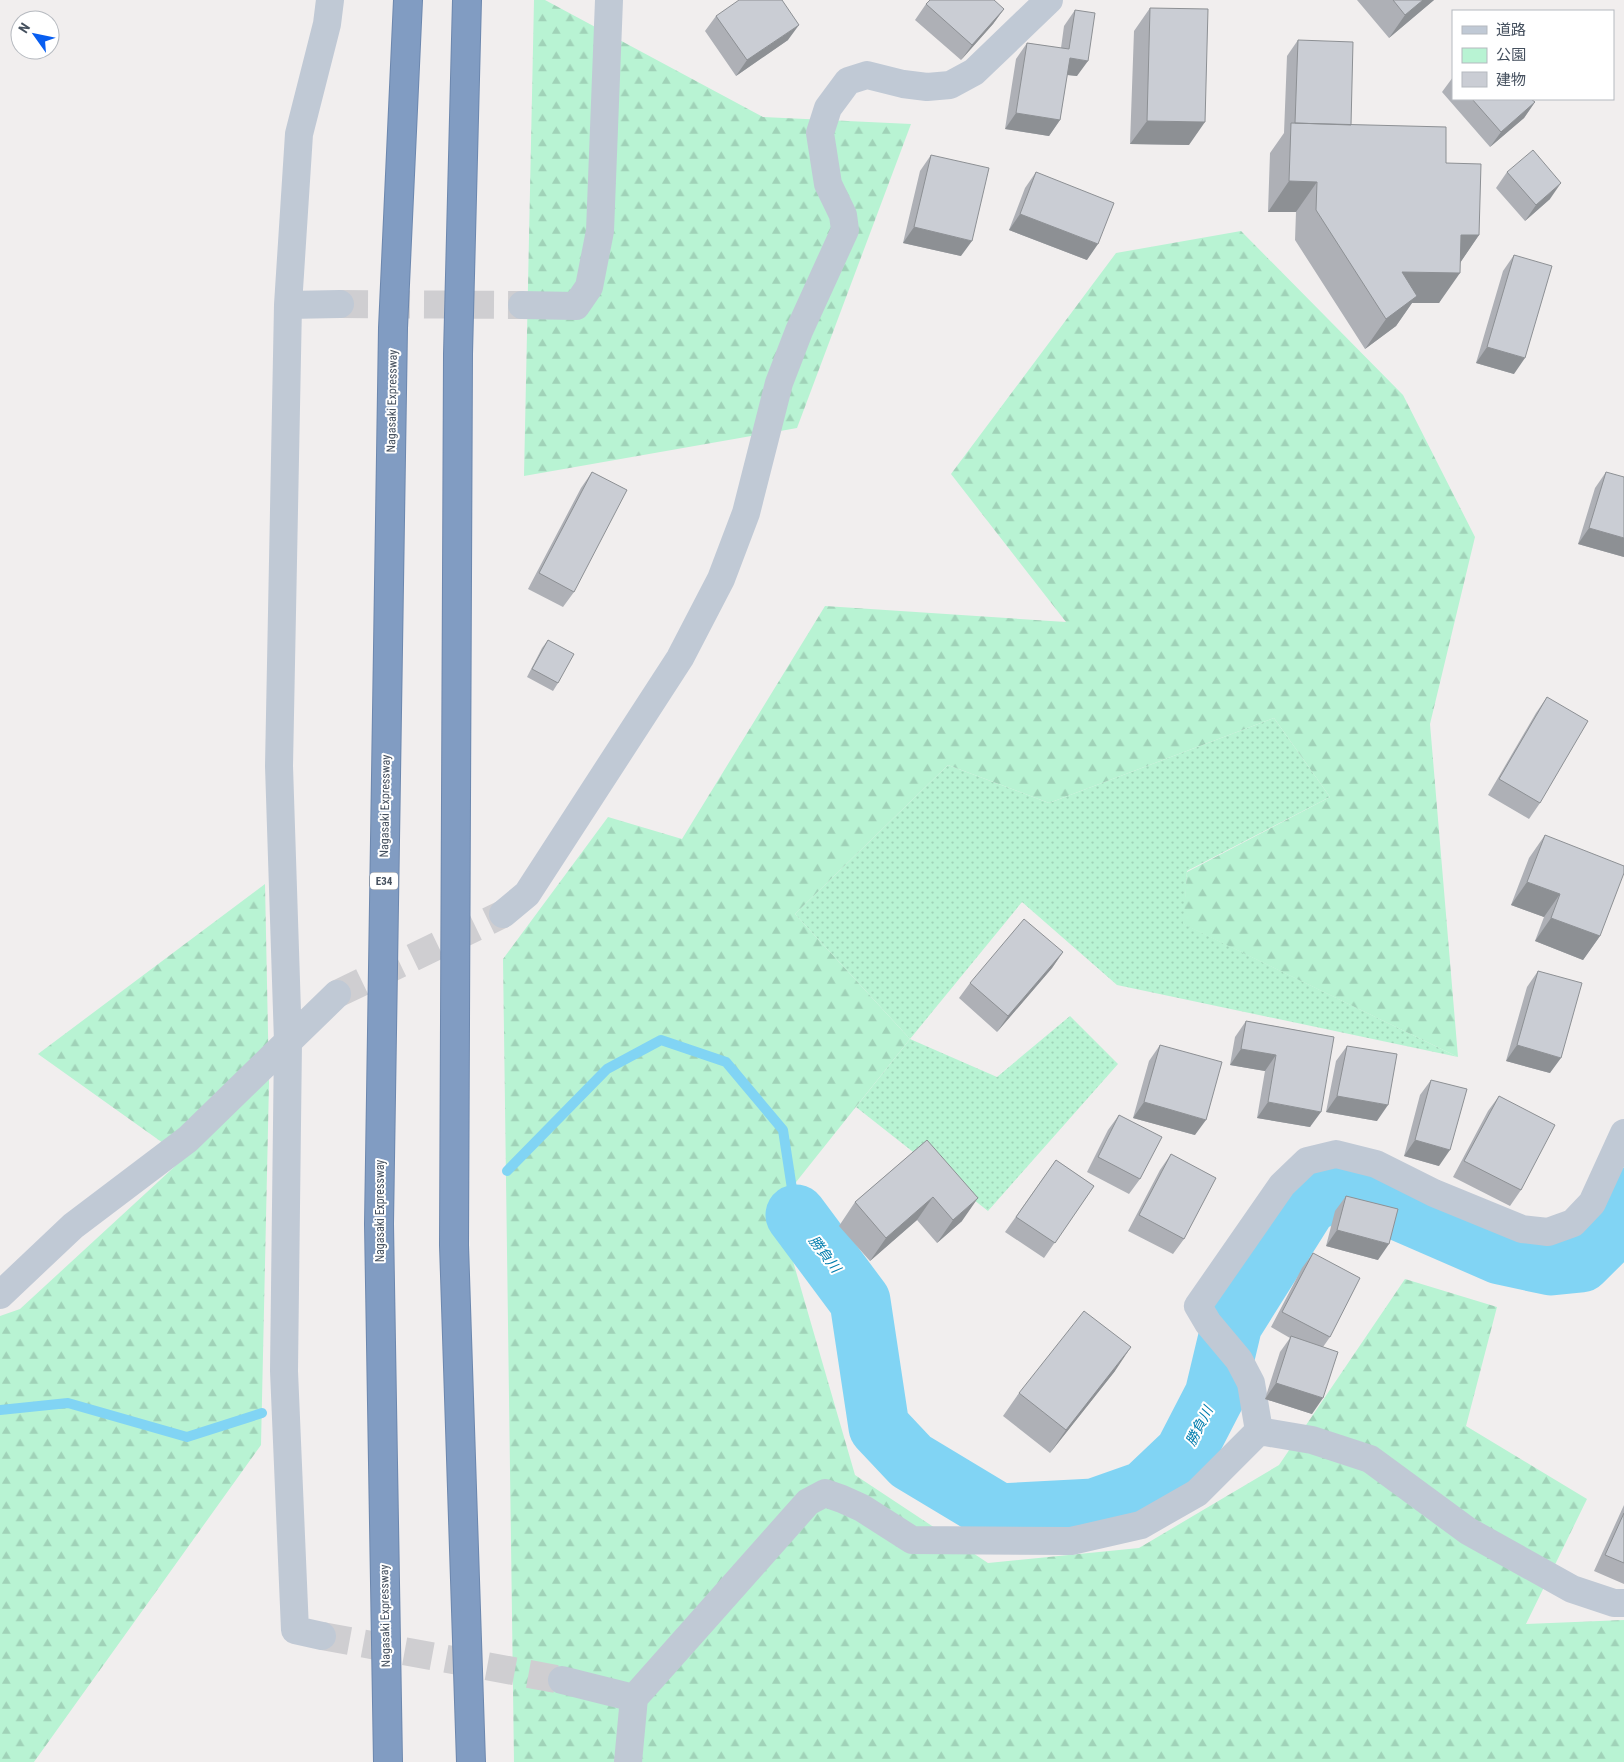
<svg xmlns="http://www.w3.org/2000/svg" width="1624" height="1762" viewBox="0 0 1624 1762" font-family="'Roboto Condensed','Noto Sans JP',sans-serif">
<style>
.green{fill:url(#green-dots)}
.forest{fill:url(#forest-firs)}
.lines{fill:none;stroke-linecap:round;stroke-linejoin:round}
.stream{stroke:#81d4f4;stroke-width:10}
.river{stroke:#81d4f4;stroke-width:61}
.minor-tunnel{stroke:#cfced1;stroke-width:28;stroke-dasharray:28 14;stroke-linecap:butt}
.highway-casing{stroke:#6c87ae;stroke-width:30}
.minor{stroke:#c0c9d5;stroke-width:28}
.highway{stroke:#819cc2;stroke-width:28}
.wall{fill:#aeb0b6}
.shaded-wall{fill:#8d9094}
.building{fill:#cacdd4;stroke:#8d9094}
.labels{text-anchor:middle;stroke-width:4;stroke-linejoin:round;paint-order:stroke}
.shield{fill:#fff;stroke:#7d848e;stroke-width:1}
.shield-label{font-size:11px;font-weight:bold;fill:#45505e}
.street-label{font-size:12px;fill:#45505e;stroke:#fff}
.water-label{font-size:14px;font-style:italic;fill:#017dad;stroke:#fff}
</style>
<defs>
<pattern id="green-dots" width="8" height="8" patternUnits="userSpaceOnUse" patternTransform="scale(1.25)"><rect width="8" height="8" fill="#b8f3d3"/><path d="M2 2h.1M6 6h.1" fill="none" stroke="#a0d2b8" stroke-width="1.8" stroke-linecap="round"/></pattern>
<pattern id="forest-firs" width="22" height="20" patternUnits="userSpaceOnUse" patternTransform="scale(1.25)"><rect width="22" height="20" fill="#b8f3d3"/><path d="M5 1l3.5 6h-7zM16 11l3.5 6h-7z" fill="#a0d2b8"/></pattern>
</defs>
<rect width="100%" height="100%" fill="#f1eeee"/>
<path class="green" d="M1274 718 1330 797 1187 871 1184 924 1458 1057 1117 985 1022 902 910 1039 997 1077 1070 1016 1118 1064 988 1211 856 1107 910 1039 795 914 948 765 1049 803Z"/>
<path class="forest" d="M534 0H545L763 117 911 124 797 428 524 476Z
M1241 231 1403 395 1475 537 1430 724 1458 1057 1183 924 1187 872 1330 797 1274 718 1049 803 948 765 795 914 910 1039 777 1206 855 1475 988 1563 1139 1548 1279 1465 1405 1279 1497 1307 1466 1426 1587 1499 1526 1624 1624 1620V1762H514L503 959 608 817 682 839 825 606 1066 622 951 474 1116 253Z
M265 884 269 1083 261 1445 34 1762H0V1316L20 1309 184 1158 38 1054Z"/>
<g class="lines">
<path class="stream" d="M507 1171 607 1069 661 1040 726 1062 783 1130 796 1215
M0 1410 68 1403 187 1437 262 1413"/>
<path class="river" d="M796 1215 860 1301 879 1427 911 1461 999 1514 1094 1509 1145 1491 1185 1453 1215 1395 1232 1324 1308 1203 1337 1190 1385 1204 1500 1254 1551 1265 1581 1262 1605 1238 1624 1198"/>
<path class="minor-tunnel" d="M340 304 522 305
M337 994 503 914
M322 1636 562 1680"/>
<g class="highway-casing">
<path id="highway" d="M467 0 458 354 454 1245 471 1762
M388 1762 379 1224 393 328 408 0"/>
</g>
<path class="minor" d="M288 305 340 304
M522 305 576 306 589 287 600 231 609 0
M503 914 527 894 680 658 721 579 746 513 779 383 799 331 845 230 843 215 828 184 820 133 828 108 848 81 867 75 903 84 927 87 950 85 974 72 1049 0
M0 1295 73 1226 188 1139 337 994
M1259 1431 1251 1383 1239 1360 1208 1323 1198 1306 1282 1185 1307 1161 1336 1154 1376 1164 1434 1193 1522 1229 1548 1232 1573 1223 1592 1203 1624 1133
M1259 1431 1312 1440 1370 1459 1468 1531 1572 1589 1614 1603H1624
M322 1636 295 1630 284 1371 288 1042 279 766 288 305 299 134 327 24 330 0
M562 1680 634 1698
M628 1762 634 1698 808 1502 825 1493 842 1499 862 1508 912 1540 1071 1541 1141 1525 1197 1493 1259 1431"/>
<use href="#highway" class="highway"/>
</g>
<path class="wall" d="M1357 0H1434L1389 38Z
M926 4 1004 9 993 24 961 60 915 20Z
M1150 8 1189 145 1130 144 1134 31Z
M1075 10 1077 76 1067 75 1060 120 1049 136 1005 129 1016 59 1027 43 1061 48 1064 26Z
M716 16 788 40 736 76 705 31Z
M1298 40 1351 125 1446 163 1479 235 1461 261 1439 303H1412L1396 326 1365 349 1295 240 1296 212H1268L1270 153 1284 133 1287 56Z
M1453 77V99H1531L1535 102 1524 118 1490 147 1442 92Z
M931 155 961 256 903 243 920 171Z
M1036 172 1087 260 1009 230 1025 188Z
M1507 172 1550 199 1525 221 1496 188Z
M1514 255V374L1476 363 1503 271Z
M592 472 574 592 563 607 528 589 581 488Z
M1606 472 1624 557 1578 544 1595 488Z
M548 640 558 683 553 691 527 677 542 648Z
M1547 697 1540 803 1529 819 1488 795 1536 713Z
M1545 835 1600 936 1583 960 1535 941 1544 917 1511 905 1529 858Z
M1063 952 1052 968 997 1032 959 998 970 983Z
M1538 971 1550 1073 1506 1061 1527 987Z
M1246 1021 1334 1037 1310 1127 1257 1118 1265 1071 1230 1065 1235 1037Z
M1160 1045 1195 1135 1133 1118 1149 1061Z
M1347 1046 1377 1121 1326 1112 1336 1061Z
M1431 1080 1439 1166 1404 1156 1420 1095Z
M1499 1096 1521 1190 1510 1206 1453 1177 1488 1111Z
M1119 1115 1140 1179 1129 1194 1087 1172 1108 1130Z
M927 1140 962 1221 937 1243 917 1220 870 1261 839 1226 855 1202Z
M1171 1154 1184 1239 1173 1254 1128 1231 1160 1170Z
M1056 1160 1094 1186 1044 1258 1005 1232Z
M1346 1196 1378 1260 1326 1246 1335 1211Z
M1313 1253 1330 1337 1323 1347 1312 1414 1265 1399 1280 1352 1290 1338 1271 1327 1302 1268Z
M1115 1371 1050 1453 1003 1416 1019 1393Z
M1624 1505V1584L1594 1571Z"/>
<path class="shaded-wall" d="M1423 0H1434L1389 38 1405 15Z
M1004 9 993 24 961 60 972 45Z
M799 25 788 40 736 76 747 60Z
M1070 58 1088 61 1077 76 1059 74Z
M1535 102 1524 118 1490 147 1501 132Z
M1016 113 1060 120 1049 136 1005 129Z
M1147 121 1205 122 1189 145 1130 144Z
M1289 181 1317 182 1296 212H1268Z
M1561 183 1550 199 1525 221 1536 205Z
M1020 214 1098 244 1087 260 1009 230Z
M914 227 972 241 961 256 903 243Z
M1461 235H1479L1458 266Z
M1402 272 1460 273 1439 303H1412L1396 326 1365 349 1386 319Z
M1487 347 1525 358 1514 374 1476 363Z
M1589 528 1624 538V557L1578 544Z
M1527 882 1560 894 1544 917 1511 905Z
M1551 918 1600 936 1583 960 1535 941Z
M1063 952 1052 968 997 1032 1008 1016Z
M1517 1045 1561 1058 1550 1073 1506 1061Z
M1241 1049 1276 1055 1265 1071 1230 1065Z
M1337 1096 1388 1105 1377 1121 1326 1112Z
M1144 1102 1206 1120 1195 1135 1133 1118Z
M1268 1102 1321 1112 1310 1127 1257 1118Z
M1415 1140 1450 1150 1439 1166 1404 1156Z
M933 1197 917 1220 870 1261 886 1238Z
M978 1198 962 1221 937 1243 953 1220Z
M1337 1230 1389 1244 1378 1260 1326 1246Z
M1131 1347 1115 1371 1050 1453 1066 1430Z
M1276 1383 1323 1398 1312 1414 1265 1399Z"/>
<path class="building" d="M739 0H782L799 25 747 60 716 16Z
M930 0H994L1004 9 972 45 926 4Z
M1393 0H1423L1405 15Z
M1150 8 1208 9 1205 122 1147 121Z
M1075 10 1095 13 1088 61 1070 58 1060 120 1016 113 1027 43 1069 49Z
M1298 40 1353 42 1351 125 1295 123Z
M1472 99H1531L1535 102 1501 132Z
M1291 123 1446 127V163L1481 164 1479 235H1461L1460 273 1402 272 1417 296 1386 319 1316 210 1317 182 1289 181Z
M1533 150 1561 183 1536 205 1507 172Z
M931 155 989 168 972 241 914 227Z
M1036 172 1114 203 1098 244 1020 214Z
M1514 255 1552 266 1525 358 1487 347Z
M592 472 627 490 574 592 539 573Z
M1606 472 1624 477V538L1589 528Z
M548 640 574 654 558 683 532 669Z
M1547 697 1588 721 1540 803 1499 779Z
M1545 835 1624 866V873L1600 936 1551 918 1560 894 1527 882Z
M1024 919 1063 952 1008 1016 970 983Z
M1538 971 1582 983 1561 1058 1517 1045Z
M1246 1021 1334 1037 1321 1112 1268 1102 1276 1055 1241 1049Z
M1160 1045 1222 1062 1206 1120 1144 1102Z
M1347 1046 1397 1054 1388 1105 1337 1096Z
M1431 1080 1467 1089 1450 1150 1415 1140Z
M1499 1096 1555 1125 1521 1190 1464 1161Z
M1119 1115 1162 1137 1140 1179 1098 1157Z
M927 1140 978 1198 953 1220 933 1197 886 1238 855 1202Z
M1171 1154 1216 1178 1184 1239 1139 1215Z
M1056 1160 1094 1186 1055 1243 1016 1217Z
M1346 1196 1398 1209 1389 1244 1337 1230Z
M1313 1253 1360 1278 1330 1337 1282 1312Z
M1084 1311 1131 1347 1066 1430 1019 1393Z
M1291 1336 1338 1352 1323 1398 1276 1383Z
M1624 1513V1563L1605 1555Z"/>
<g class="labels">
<rect class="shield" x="370" y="872.5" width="28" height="17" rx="4"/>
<g class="shield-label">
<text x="384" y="885">E34</text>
</g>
<g class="street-label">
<text transform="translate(392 401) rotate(-89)" y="4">Nagasaki Expressway</text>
<text transform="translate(385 806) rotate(-89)" y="4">Nagasaki Expressway</text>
<text transform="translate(380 1211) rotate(-90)" y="4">Nagasaki Expressway</text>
<text transform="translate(385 1616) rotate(-91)" y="4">Nagasaki Expressway</text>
</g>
<g class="water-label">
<text transform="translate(825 1254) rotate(53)" y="5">勝負川</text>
<text transform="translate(1199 1426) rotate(-63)" y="5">勝負川</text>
</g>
</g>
<rect x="1452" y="10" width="162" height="90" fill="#ffffff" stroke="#b5b9bf"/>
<rect x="1462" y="26" width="25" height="8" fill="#c0c9d5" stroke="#b5b9bf"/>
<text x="1496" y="35" font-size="15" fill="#45505e">道路</text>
<rect x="1462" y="48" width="25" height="15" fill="#b8f3d3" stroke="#b5b9bf"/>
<text x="1496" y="60" font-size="15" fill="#45505e">公園</text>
<rect x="1462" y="72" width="25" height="15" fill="#cacdd4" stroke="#b5b9bf"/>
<text x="1496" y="85" font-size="15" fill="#45505e">建物</text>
<g transform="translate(35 35) rotate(303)"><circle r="24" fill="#ffffff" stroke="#b5b9bf"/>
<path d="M0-4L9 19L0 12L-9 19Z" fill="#085ef1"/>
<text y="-8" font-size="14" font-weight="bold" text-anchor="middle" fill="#45505e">N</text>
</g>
</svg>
